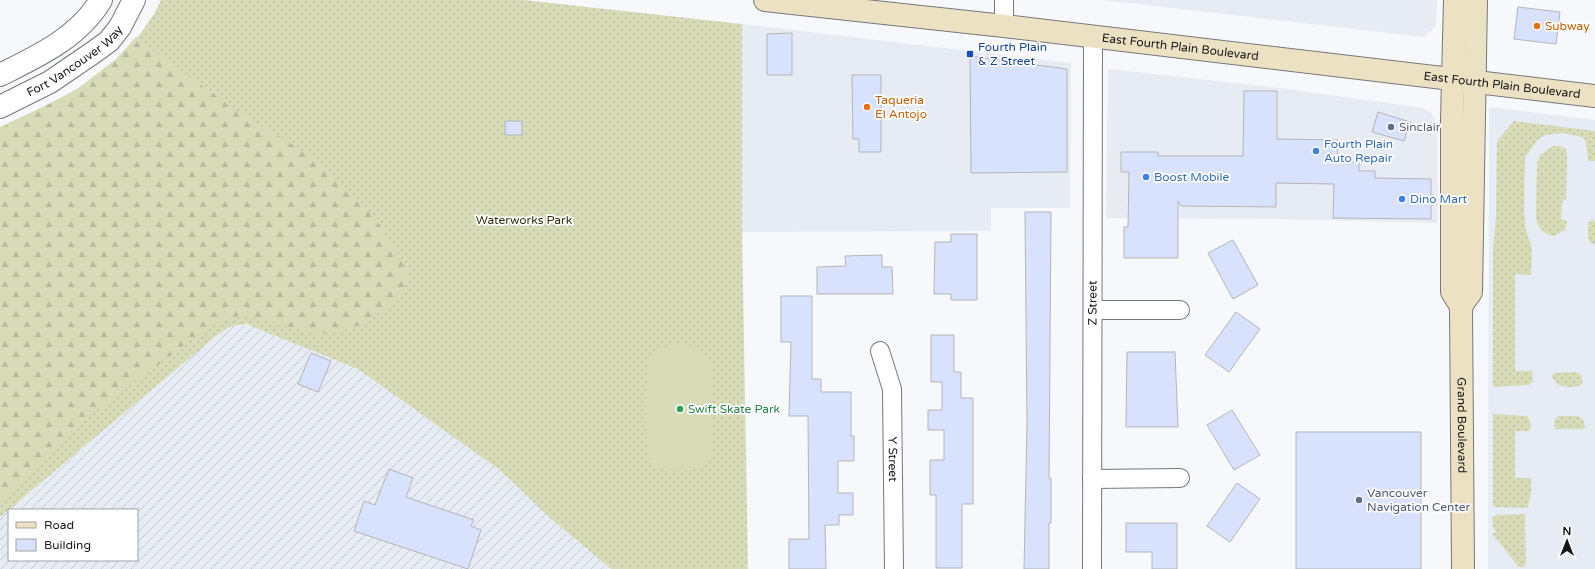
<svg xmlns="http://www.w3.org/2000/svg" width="1595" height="569" viewBox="0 0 1595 569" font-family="'Varela Round',sans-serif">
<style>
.built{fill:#e7ebf4}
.industrial{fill:url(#industrial-furrows);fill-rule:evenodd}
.grass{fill:url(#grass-dots)}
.forest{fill:url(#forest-firs)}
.garden{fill:#d7dbb8}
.building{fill:#d8e2fc;stroke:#b4b5b8}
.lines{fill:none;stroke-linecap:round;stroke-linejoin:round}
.minor-casing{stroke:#76777a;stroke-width:20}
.tertiary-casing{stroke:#76777a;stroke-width:24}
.secondary-casing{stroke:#76777a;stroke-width:24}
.minor{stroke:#fff;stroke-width:18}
.tertiary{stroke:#fff;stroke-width:22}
.secondary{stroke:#ece2c3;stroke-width:22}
.food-dot{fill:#e8710a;stroke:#fff;stroke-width:1.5}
.transit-dot{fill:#1a4fb4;stroke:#fff;stroke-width:1.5}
.service-dot{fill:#5c6f8a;stroke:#fff;stroke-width:1.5}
.shop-dot{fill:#3f7fe0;stroke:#fff;stroke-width:1.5}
.leisure-dot{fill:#2e9e5b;stroke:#fff;stroke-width:1.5}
.labels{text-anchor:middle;stroke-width:3.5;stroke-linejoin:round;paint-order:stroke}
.food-label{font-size:12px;fill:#c56008;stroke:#fff;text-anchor:start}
.transit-label{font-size:12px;fill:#164399;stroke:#fff;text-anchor:start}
.street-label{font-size:12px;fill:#171718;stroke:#fff}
.service-label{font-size:12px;fill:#4e5e75;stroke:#fff;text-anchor:start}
.shop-label{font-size:12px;fill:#366cbe;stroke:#fff;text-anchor:start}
.park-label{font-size:12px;fill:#32330e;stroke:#fff}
.leisure-label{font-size:12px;fill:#27864d;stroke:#fff;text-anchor:start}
</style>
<defs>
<pattern id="industrial-furrows" width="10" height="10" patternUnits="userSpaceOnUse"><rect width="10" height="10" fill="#e7ebf4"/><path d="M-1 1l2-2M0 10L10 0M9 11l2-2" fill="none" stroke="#c5c9d0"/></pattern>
<pattern id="grass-dots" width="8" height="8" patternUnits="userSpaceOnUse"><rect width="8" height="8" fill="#d7dbb8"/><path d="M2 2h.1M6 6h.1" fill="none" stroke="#b8bb9d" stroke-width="1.8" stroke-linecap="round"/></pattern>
<pattern id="forest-firs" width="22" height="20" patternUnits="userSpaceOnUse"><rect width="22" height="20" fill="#d7dbb8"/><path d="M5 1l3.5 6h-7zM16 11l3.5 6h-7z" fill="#b8bb9d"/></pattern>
</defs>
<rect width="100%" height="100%" fill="#f7f8fb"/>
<path class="built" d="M1102 0H1437L1436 26 1424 37Z
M742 24 1071 63 1070 208H991V231L742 232Z
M1108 69 1280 88 1424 108 1431 113 1437 123 1438 223 1279 219 1106 218Z
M1489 107 1595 120V569H1488Z"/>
<path class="industrial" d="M239 324 254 327 358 369 501 471 549 517 611 569H0V517L216 336 231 326ZM9 510H137V560H9Z"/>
<path class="grass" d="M161 0H524L742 24V232L748 569H611L549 517 501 471 358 369 246 324 231 326 216 336 0 517V127C25 115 51 104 75 90 109 71 145 36 161 0Z
M1514 121 1595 131V161H1588L1586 142 1582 137 1563 133 1545 135 1537 140 1525 158 1524 213 1526 230 1532 249 1531 273 1530 275 1515 274V371H1532L1533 382 1528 385 1493 387V251L1496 215 1497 141Z
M1553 146H1560L1566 149 1567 157 1566 199 1562 202 1561 219 1567 221 1565 230 1554 236C1544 234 1539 229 1536 219L1537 165 1540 155Z
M1593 219 1595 223V245L1591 243 1588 238V223Z
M1576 372 1582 376V384C1573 390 1556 388 1552 376L1554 373Z
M1493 414 1527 416C1530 421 1532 425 1529 431H1515V478H1531V492L1528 508 1495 507 1493 505Z
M1558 416H1577L1583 419 1585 427 1584 429H1555L1554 421Z
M1525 514 1526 564 1522 568 1518 566 1494 536 1493 534 1496 532 1493 527 1492 519 1496 515Z"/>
<path class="forest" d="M136 37 231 107 318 160 375 217 409 273 399 299 362 324 337 333 313 334 273 322 242 315 223 320 210 326 78 425 0 503V129L76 90 116 59Z"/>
<path class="garden" d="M673 345C690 345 705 346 712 364L713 450C711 456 709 463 703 467 697 471 667 471 659 468 653 465 649 459 648 453 645 439 644 369 650 359 655 351 663 347 673 345Z"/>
<path class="building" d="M1518 7 1560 12 1556 44 1514 39Z
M792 33V75H767V34Z
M970 56 1067 69V172L971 173Z
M852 75H881V152H859V139H853Z
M1244 91H1277V139L1338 140 1337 162H1359V171H1375V178L1431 179V219L1333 218 1334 184 1276 183V207L1181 206 1178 201V258H1124V227H1128L1129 172H1121V152H1158V156H1243Z
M1378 112 1410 122 1404 141 1372 132Z
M505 121H522V135H505Z
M1025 212H1051L1049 478H1051V523H1049V569H1024L1027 423Z
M951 234H977V300H951V294H934L935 242H951Z
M1233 240 1258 285 1233 299 1208 253Z
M882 255V267H892L893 294H817V267L846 266 845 256Z
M781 296H812V379H821V392H851V436H854V461H838V493H853V515H839V525H825L826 569H789V539H809L808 416H789L791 342H781Z
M1236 312 1260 329 1229 372 1205 355Z
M931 335H954V372H961V398H973V504H962V568H936V495H930V460H944V430H928V410H942V382H931Z
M1127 352H1175L1178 427H1126Z
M311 353 331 361 318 392 298 384Z
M1232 410 1260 455 1234 470 1207 425Z
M1296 432H1421V569H1296Z
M389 469 413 478 406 497 474 520 471 526 481 530 468 569 354 531 364 501 375 505Z
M1237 483 1260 499 1230 542 1207 526Z
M1126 523H1177V569H1152V552H1126Z"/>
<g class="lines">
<g class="minor-casing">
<g id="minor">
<path d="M1004 0V26"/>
<path d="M1094 310H1180"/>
<path id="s1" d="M880 351 892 389 894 569"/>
<path d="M1092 479 1180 478"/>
<path id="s2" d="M1092 569 1093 37"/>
</g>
</g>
<g class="tertiary-casing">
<g id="tertiary">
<path d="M0 75C38 56 78 38 101 0"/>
<path id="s3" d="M0 107 50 82 94 52 109 41 120 27 134 0"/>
</g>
</g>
<g class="secondary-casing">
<g id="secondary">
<path id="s4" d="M765 0 1004 26 1595 96"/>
<path id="s5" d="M1455 0 1452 120V292L1461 306 1463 569"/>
<path d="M1461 306 1471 292 1476 0"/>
</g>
</g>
<use href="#minor" class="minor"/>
<use href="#tertiary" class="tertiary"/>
<use href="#secondary" class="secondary"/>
</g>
<g class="food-dot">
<circle cx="1537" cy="26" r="4"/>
<circle cx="867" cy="107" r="4"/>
</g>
<rect class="transit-dot" x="966" y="50" width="8" height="8" rx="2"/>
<g class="service-dot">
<circle cx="1391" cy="127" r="4"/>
<circle cx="1359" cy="500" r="4"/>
</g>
<g class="shop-dot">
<circle cx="1316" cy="151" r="4"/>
<circle cx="1146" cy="177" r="4"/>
<circle cx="1402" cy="199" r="4"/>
</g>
<circle class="leisure-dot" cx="680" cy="409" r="4"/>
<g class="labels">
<g class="food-label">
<text x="1545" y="30">Subway</text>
<text x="875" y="104">Taqueria<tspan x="875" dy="14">El Antojo</tspan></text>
</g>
<g class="transit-label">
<text x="978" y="51">Fourth Plain<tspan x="978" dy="14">&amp; Z Street</tspan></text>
</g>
<g class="street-label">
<text dy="4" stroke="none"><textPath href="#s4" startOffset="418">East Fourth Plain Boulevard</textPath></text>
<text dy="4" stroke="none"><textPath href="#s3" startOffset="88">Fort Vancouver Way</textPath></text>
<text dy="4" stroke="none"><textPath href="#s4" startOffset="742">East Fourth Plain Boulevard</textPath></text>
<text dy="4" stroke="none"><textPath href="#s2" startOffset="266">Z Street</textPath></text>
<text dy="4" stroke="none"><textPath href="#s5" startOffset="428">Grand Boulevard</textPath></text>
<text dy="4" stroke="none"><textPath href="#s1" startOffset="110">Y Street</textPath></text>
</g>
<g class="service-label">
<text x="1399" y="131">Sinclair</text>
<text x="1367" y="497">Vancouver<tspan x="1367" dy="14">Navigation Center</tspan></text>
</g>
<g class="shop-label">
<text x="1324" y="148">Fourth Plain<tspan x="1324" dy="14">Auto Repair</tspan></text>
<text x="1154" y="181">Boost Mobile</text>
<text x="1410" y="203">Dino Mart</text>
</g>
<g class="park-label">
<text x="524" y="224">Waterworks Park</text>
</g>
<g class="leisure-label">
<text x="688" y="413">Swift Skate Park</text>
</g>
</g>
<rect x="8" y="509" width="130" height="52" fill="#ffffff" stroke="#a2a2a3"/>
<rect x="16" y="522" width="20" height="6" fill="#ece2c3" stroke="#a2a2a3"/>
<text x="44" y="529" font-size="12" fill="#171718">Road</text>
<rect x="16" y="539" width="20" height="12" fill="#d8e2fc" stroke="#a2a2a3"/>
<text x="44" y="549" font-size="12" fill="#171718">Building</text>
<g transform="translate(1567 541)" stroke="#ffffff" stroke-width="3" paint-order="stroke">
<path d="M0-3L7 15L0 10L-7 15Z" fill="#171718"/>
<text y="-6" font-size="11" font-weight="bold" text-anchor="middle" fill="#171718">N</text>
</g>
</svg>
